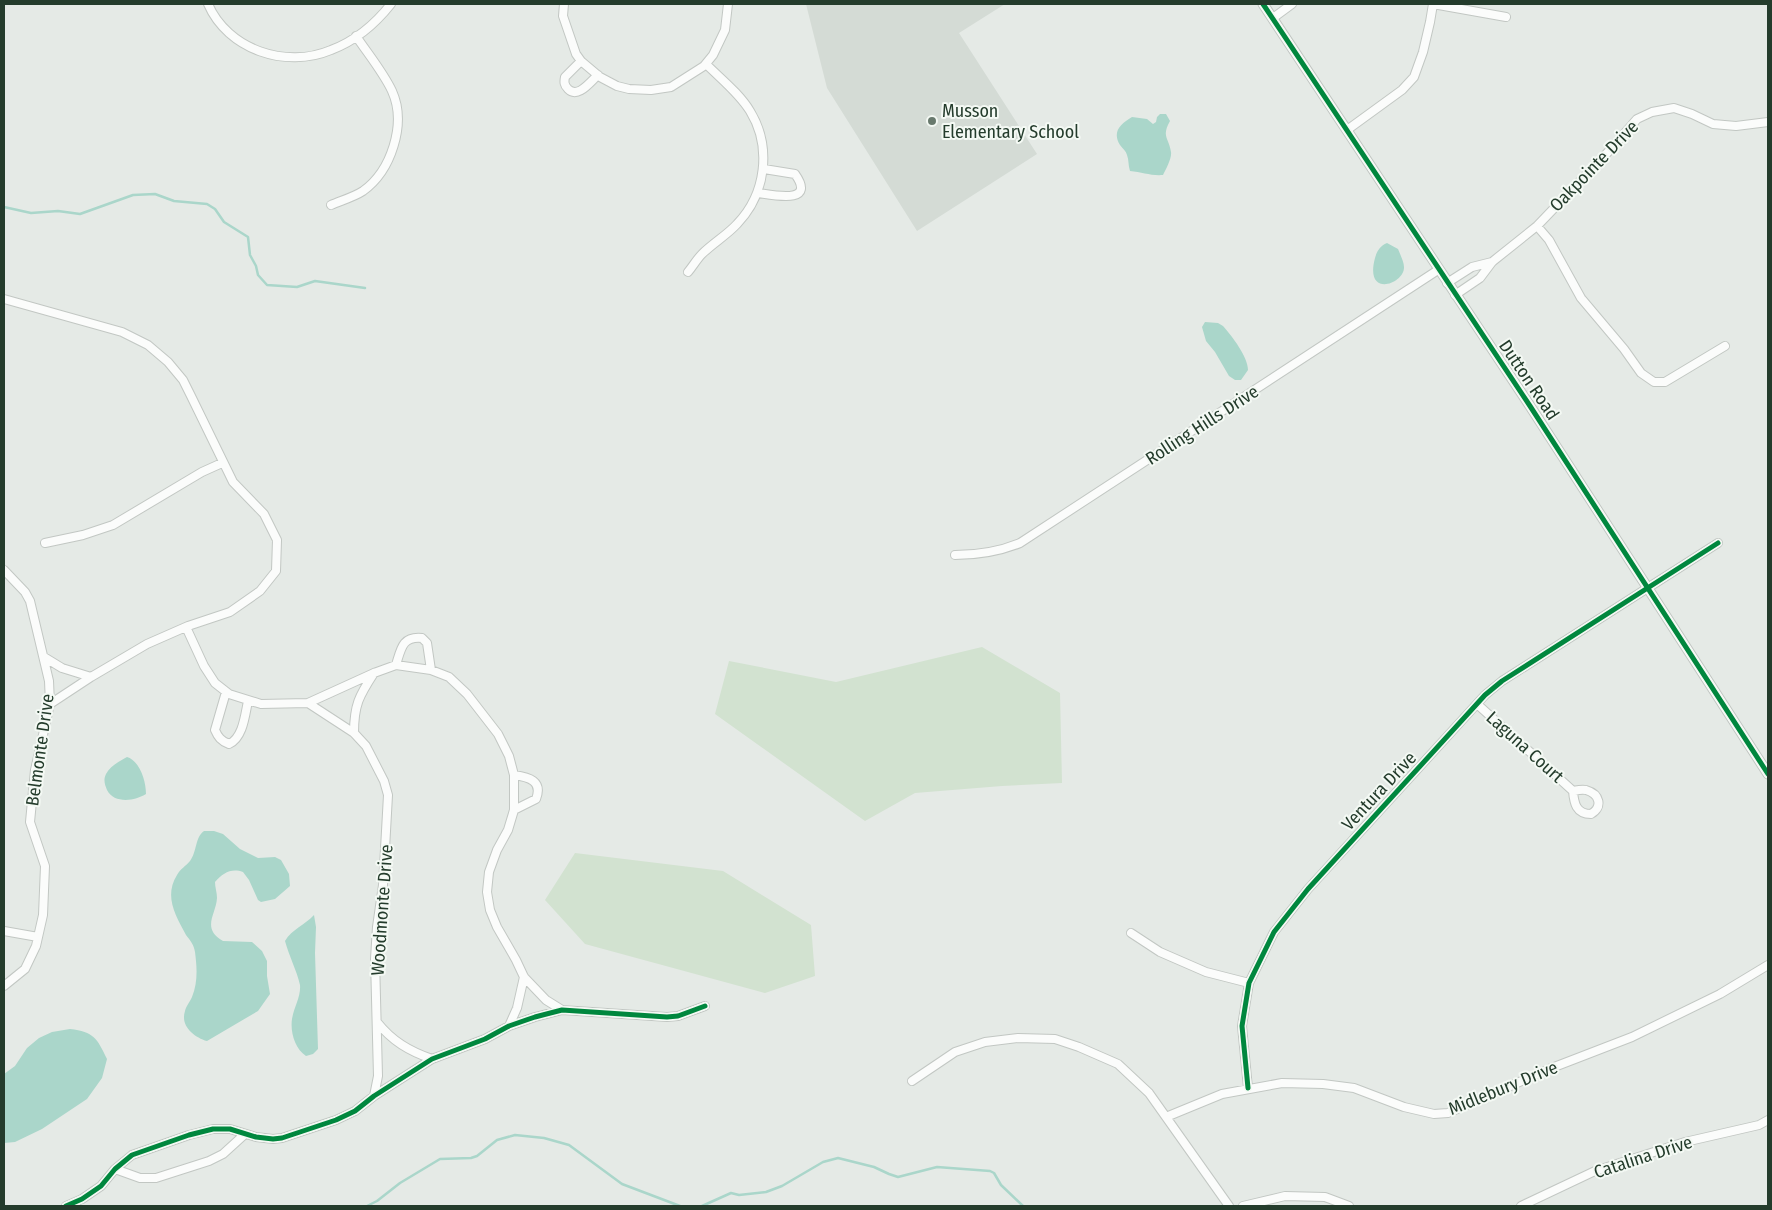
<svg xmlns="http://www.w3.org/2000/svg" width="1772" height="1210" viewBox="0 0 1772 1210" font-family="'Fira Sans Condensed',sans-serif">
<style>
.built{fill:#d4dbd5}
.green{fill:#d2e2d0}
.water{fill:#aad6ca}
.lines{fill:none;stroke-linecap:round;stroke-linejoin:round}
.stream{stroke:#aad6ca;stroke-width:2.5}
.minor-casing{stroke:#c2c7c3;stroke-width:10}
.tertiary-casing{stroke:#c2c7c3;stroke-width:11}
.minor{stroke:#fbfcfb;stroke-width:8}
.tertiary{stroke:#fbfcfb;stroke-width:9}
.cycleway-casing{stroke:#f4f9f4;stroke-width:8}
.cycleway{stroke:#00873e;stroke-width:5}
.poi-dot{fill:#68796d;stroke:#f4f9f4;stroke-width:2}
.labels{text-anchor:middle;stroke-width:4;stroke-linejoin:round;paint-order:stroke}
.poi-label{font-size:18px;fill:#243c2c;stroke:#f4f9f4;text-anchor:start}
.street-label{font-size:18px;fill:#243c2c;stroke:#f4f9f4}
</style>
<rect width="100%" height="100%" fill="#e5eae6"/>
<path class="built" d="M806 4H1005L959 33 1037 154 917 231 827 88Z"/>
<path class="green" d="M982 647 1060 693 1062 783 1002 786 915 793 865 821 715 714 729 661 836 682Z
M575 853 723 871 811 925 815 976 765 993 585 944 545 900Z"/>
<path class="water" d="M1160 114H1166L1170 121C1161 137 1169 138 1171 152 1172 158 1166 169 1163 175 1151 176 1142 172 1130 171 1128 165 1129 160 1127 155 1126 151 1123 149 1120 145 1112 132 1120 124 1132 117L1147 119 1153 124 1156 122 1157 117Z
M1387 243 1398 249C1400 254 1404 262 1404 267 1405 284 1364 299 1375 258 1377 251 1380 246 1387 243Z
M1205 322 1218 323 1223 326C1232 336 1248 357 1248 370L1241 380H1235L1229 376 1215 352 1206 341 1202 327Z
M127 757C140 761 146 781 146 794 135 801 114 804 107 790 105 785 103 780 106 774 110 766 120 761 127 757Z
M204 831H214L223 834 240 849 258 858 275 857 281 860 289 874 290 886 275 899 261 902 258 900 249 880 243 872C231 868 223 873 215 882 215 887 217 893 217 898 216 915 201 928 223 941L252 942 262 951 267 961V976L270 994 258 1011 207 1041C194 1037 180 1026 185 1011 186 1006 190 1002 192 997 198 983 197 967 195 952 194 945 190 940 186 935 175 915 164 896 177 875 180 869 186 866 190 861 197 852 195 837 204 831Z
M314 915 316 927 315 953 318 1049 313 1054 306 1056C295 1049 290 1032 292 1019 294 1007 301 997 300 985 297 971 289 956 285 941 292 929 305 925 314 915Z
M70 1029C94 1032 97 1038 107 1059L102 1078 87 1099 42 1129 15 1142 4 1143V1074L15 1066 27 1048 39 1038 52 1032Z"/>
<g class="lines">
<path class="stream" d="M4 207 31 213 58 211 80 214 133 195 155 194 174 201 207 204 215 209 224 222 248 237 250 255 256 266 258 275 267 285 297 287 315 281 365 288
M367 1206 377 1201 400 1183 440 1159 471 1158 477 1156 497 1140 515 1135 544 1138 569 1145 622 1184 680 1206
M702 1206 731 1193 739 1195 766 1192 782 1186 823 1162 838 1158 874 1167 889 1174 898 1177 937 1167 990 1171 994 1173 1001 1185 1023 1206"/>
<g class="minor-casing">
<path id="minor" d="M208 4C228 50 286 69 331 50 355 41 376 23 391 4
M564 4 563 16 576 54 581 61 600 77 617 86 629 89 651 90 671 87 704 66 713 55 725 30 728 4
M1433 4 1506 17
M1273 18 1292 4
M581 61 565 77C564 82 564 85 568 89 578 99 590 82 598 75
M1347 130 1402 90 1414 77 1423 52 1430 22 1433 4
M758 193C773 195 817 205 795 174L764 169
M331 205C340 201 354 197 363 191 391 171 407 124 392 91 383 72 368 54 356 36
M1537 226 1549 240 1581 298 1624 349 1641 373 1654 382H1665L1725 346
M688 272C693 266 697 259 702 254 713 243 727 235 737 224 766 194 772 147 750 111 739 93 721 79 706 64
M1447 283 1472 267 1492 262
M1455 295 1480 278 1492 262 1537 226 1609 151 1637 119 1652 112 1674 108 1692 114 1713 124 1736 126 1768 122
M4 299 122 332 148 345 168 362 183 380 191 396 233 482 264 514 277 540 276 571 260 591 230 612 188 626 147 644 91 677 50 704
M45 543 83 535 113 525 202 472 222 463
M955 555C978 555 998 552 1020 543L1438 270
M4 570 25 592 30 601 49 681 50 704 35 770 30 822 45 866 43 915 36 946 25 969 4 986
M186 627 204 666 215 683 229 694 261 704 308 703 354 733 366 746 384 781 388 795 383 885 377 927 375 959 378 1076 374 1096
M44 657 62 668 91 677
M396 665C401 649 402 636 422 638L427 643 431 670
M226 692 215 730C218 737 221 741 229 744 243 738 245 715 248 701
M308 703 374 673 396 665 431 670 449 677 467 694 498 734 509 756 514 775V810L508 830 497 850 489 872 487 892 490 910 497 927 516 960 524 977 546 1000 562 1010
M1477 704 1573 791C1574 803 1576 814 1591 814 1603 807 1600 794 1586 790 1582 789 1578 790 1573 791
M354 733C354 705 359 696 374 673
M514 810 536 799C543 781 529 777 514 775
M4 931 38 937
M1131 933 1160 952 1206 972 1249 983
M377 1022C392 1041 409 1051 432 1059
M509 1026 517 1008 524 977
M912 1081 955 1052 985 1042 1018 1038 1055 1039 1079 1047 1118 1064 1149 1093 1229 1206
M1248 1088 1242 1026 1249 983 1274 932 1308 889 1485 695 1502 681 1718 543
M1166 1117 1222 1094 1282 1083 1323 1084 1354 1088 1404 1107 1434 1114 1448 1113 1549 1069 1632 1037 1720 994 1768 965
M115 1169 140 1178H156L209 1161 223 1154 245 1134
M66 1206 82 1199 101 1186 115 1169 132 1155 189 1135 213 1129H230L256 1137 273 1139 282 1138 336 1120 355 1111 374 1096 432 1059 485 1039 509 1026 535 1017 562 1010 667 1017 678 1016 705 1006
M1243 1206 1285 1196 1325 1197 1349 1206
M1521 1206 1595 1171 1685 1142 1759 1125 1768 1120"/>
</g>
<g class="tertiary-casing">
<path id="tertiary" d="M1263 4 1530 406 1768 774"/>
</g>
<use href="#minor" class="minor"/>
<use href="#tertiary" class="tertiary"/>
<g class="cycleway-casing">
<path id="cycleway" d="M1263 4 1530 406 1768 774
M1248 1088 1242 1026 1249 983 1274 932 1308 889 1485 695 1502 681 1718 543
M66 1206 82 1199 101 1186 115 1169 132 1155 189 1135 213 1129H230L256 1137 273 1139 282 1138 336 1120 355 1111 374 1096 432 1059 485 1039 509 1026 535 1017 562 1010 667 1017 678 1016 705 1006"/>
</g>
<use href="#cycleway" class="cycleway"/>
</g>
<circle class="poi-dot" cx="932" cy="121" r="5"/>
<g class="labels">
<g class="poi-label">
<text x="942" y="117">Musson<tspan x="942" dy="21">Elementary School</tspan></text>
</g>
<g class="street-label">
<text transform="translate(1594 166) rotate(-46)" y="6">Oakpointe Drive</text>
<text transform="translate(1529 380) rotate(56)" y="6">Dutton Road</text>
<text transform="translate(1202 425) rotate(-33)" y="6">Rolling Hills Drive</text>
<text transform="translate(1525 747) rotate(42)" y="6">Laguna Court</text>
<text transform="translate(40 750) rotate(-82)" y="6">Belmonte Drive</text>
<text transform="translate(1379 791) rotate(-47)" y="6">Ventura Drive</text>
<text transform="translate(382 910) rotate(-86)" y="6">Woodmonte Drive</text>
<text transform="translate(1503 1088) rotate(-22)" y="6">Midlebury Drive</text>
<text transform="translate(1643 1157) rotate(-18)" y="6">Catalina Drive</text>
</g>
</g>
<rect width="1772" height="1210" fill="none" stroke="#243c2c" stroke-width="10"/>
</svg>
